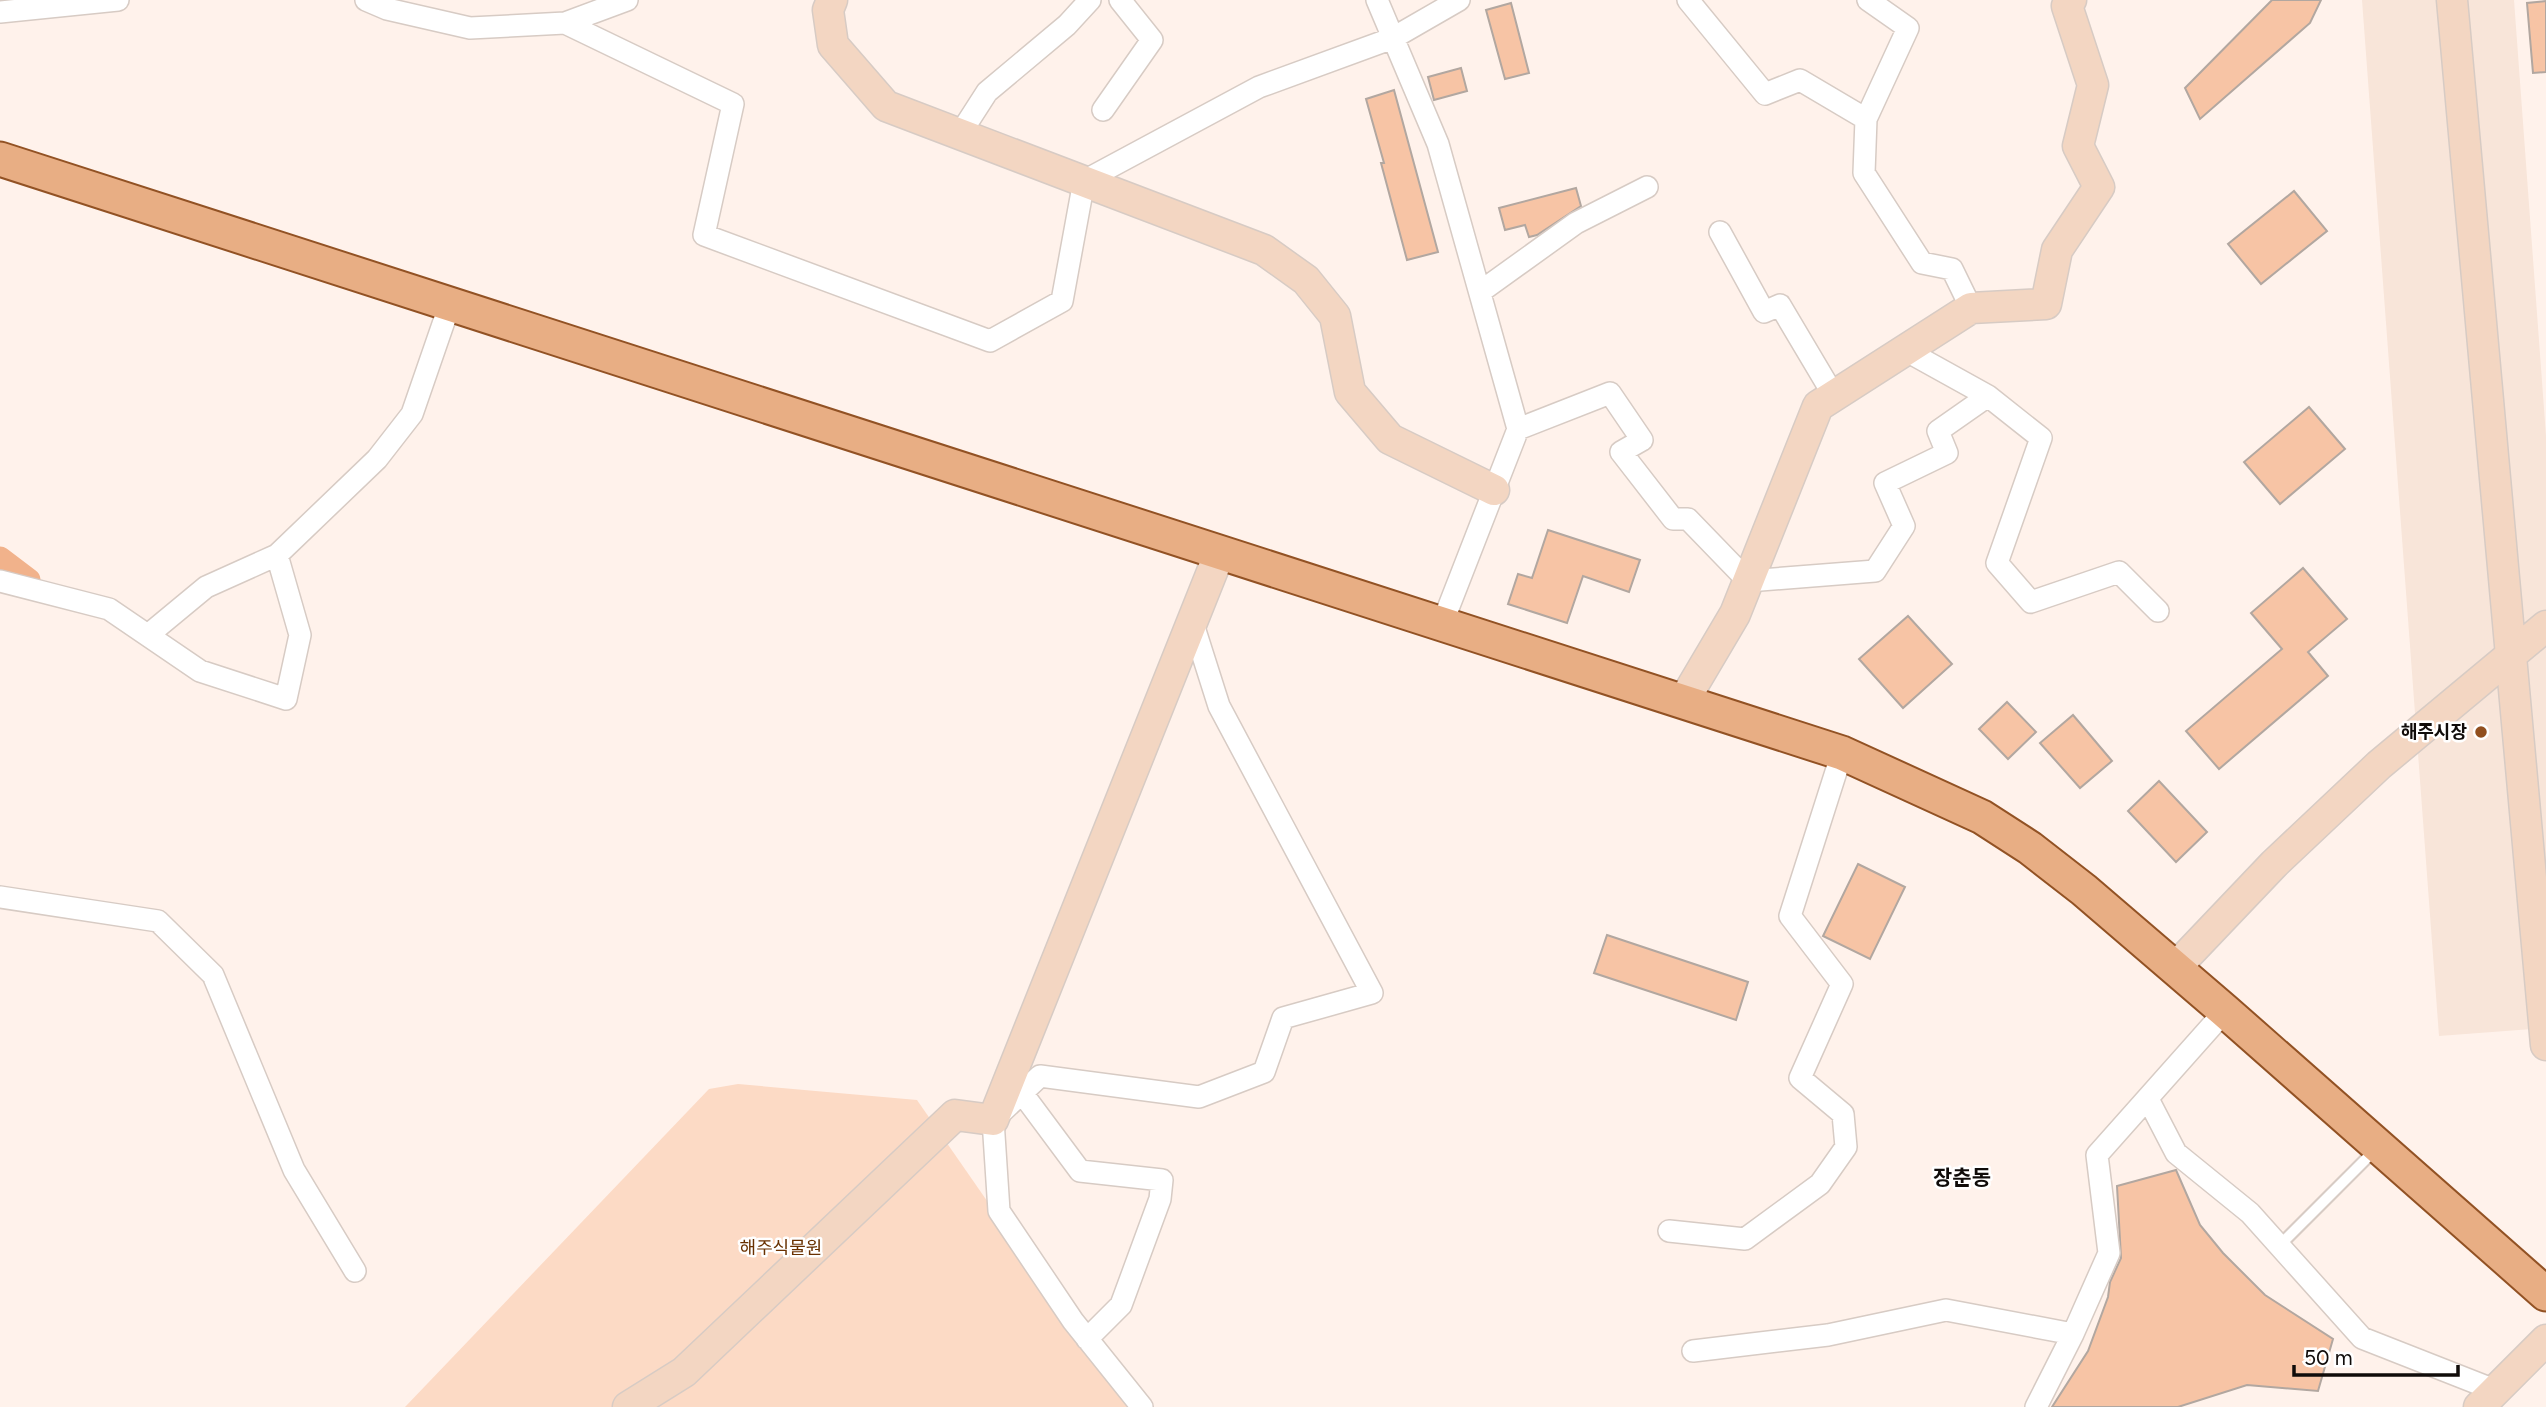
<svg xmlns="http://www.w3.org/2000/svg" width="2546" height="1407" viewBox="0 0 2546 1407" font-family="Figtree,'Noto Sans KR',sans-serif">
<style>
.built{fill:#f8e5d9}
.green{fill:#fcdac5}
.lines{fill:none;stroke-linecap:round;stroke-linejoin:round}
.canal{stroke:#f1b28b;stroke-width:23}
.building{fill:#f7c4a5;stroke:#b2a7a0;stroke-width:2}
.lane-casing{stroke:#d7cbc4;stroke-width:14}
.street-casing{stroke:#d7cbc4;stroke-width:24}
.secondary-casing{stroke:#d7cbc4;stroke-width:33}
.primary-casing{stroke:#925224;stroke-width:37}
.lane{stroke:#fff;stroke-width:10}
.street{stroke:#fff;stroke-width:21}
.secondary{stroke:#f3d6c2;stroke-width:30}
.primary{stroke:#e8ae84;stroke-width:33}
.poi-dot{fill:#914f1e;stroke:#fff;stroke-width:2.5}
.labels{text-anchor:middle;stroke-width:5;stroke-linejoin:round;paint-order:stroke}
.poi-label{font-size:18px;font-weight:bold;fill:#100c0a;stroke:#fff;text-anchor:end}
.park-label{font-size:18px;fill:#693101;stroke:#fff}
.quarter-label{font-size:21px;font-weight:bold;fill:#100c0a;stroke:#fff}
</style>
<rect width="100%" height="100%" fill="#fff2eb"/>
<path class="built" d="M2362 0H2514L2546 436V1028L2439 1036Z"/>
<path class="green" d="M738 1084 917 1100 1130 1407H405L709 1089Z"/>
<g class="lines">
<path class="canal" d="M0 558 29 580"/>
</g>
<path class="building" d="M2272 0H2321L2310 23 2200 119 2185 88Z
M2546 1V72L2533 73 2527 3Z
M1511 3 1529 73 1505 79 1486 10Z
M1461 68 1467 91 1434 100 1428 77Z
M1394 90 1438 252 1407 260 1381 163H1384L1366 99Z
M1576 188 1581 206 1537 235 1529 237 1525 225 1505 230 1499 208Z
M2294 191 2327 231 2261 284 2228 244Z
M2309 407 2345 449 2280 504 2244 462Z
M1548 530 1640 560 1629 592 1583 576 1567 623 1508 604 1518 574 1532 578Z
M2303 568 2347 619 2308 652 2328 676 2219 769 2186 731 2282 649 2251 613Z
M1908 616 1952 664 1903 708 1859 659Z
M2007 702 2036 732 2008 759 1979 729Z
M2073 715 2112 761 2080 788 2040 743Z
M2159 781 2207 832 2176 862 2128 811Z
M1858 864 1905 887 1870 959 1823 936Z
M1607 935 1748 982 1736 1020 1594 973Z
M2176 1170 2200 1225 2223 1253 2265 1295 2333 1339 2318 1391 2247 1385 2178 1407H2052L2088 1351 2108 1297 2110 1282 2121 1258 2117 1186Z"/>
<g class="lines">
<g class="lane-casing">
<path id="lane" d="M2280 1245 2377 1148"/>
</g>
<g class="street-casing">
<path id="street" d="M366 0 387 9 470 28 565 23 733 104 704 235 990 341 1062 301 1084 181 1259 87 1393 38 1459 0
M1377 0 1438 144 1518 429 1442 624
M1688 0 1765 94 1800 80 1866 119 1864 173 1922 263 1952 269 1971 308
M0 12 118 0
M565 23 627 0
M1103 110 1152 40 1120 0
M1866 119 1908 28 1868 0
M960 134 987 92 1067 25 1090 0
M1720 232 1764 312 1780 305 1834 396
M1480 292 1576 223 1647 187
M1905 350 1988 396 2041 438 1997 563 2031 602 2119 572 2158 611
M1518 429 1610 393 1642 440 1621 452 1673 519H1688L1748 581 1875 571 1904 526 1885 483 1947 453 1938 431 1988 396
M0 581 109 609 200 671 286 699 300 635 277 555
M148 635 206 587 277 555 377 459 412 414 450 304
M0 897 158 921 213 975 294 1170 355 1271
M1022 1093 1080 1171 1162 1180 1160 1199 1121 1305 1087 1339
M2148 1099 2176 1153 2250 1213 2362 1338 2497 1391
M1669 1231 1745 1239 1820 1184 1846 1147 1843 1114 1800 1078 1842 984 1790 916 1842 753
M1693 1351 1828 1335 1946 1310 2073 1334
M1142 1407 1073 1321 999 1211 993 1120 1040 1076 1199 1097 1264 1072 1283 1018 1372 993 1219 706 1192 621
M2036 1407 2073 1334 2109 1253 2097 1155 2225 1011"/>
</g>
<g class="secondary-casing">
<path id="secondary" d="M832 0 828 10 833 45 886 106 1264 250 1306 280 1335 316 1350 392 1390 439 1494 490
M2452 0 2546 1045
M1683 702 1735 614 1818 406 1971 308 2046 304 2057 250 2099 187 2078 146 2093 85 2067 6 2071 0
M2175 968 2274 864 2379 765 2546 626
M628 1407 684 1372 955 1115 993 1120 1220 552
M2479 1407 2546 1340"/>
</g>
<g class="primary-casing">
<path id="primary" d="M0 159 1842 753 1982 817 2030 848 2084 890 2225 1011 2546 1294"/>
</g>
<use href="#lane" class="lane"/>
<use href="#street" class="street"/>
<use href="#secondary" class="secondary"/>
<use href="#primary" class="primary"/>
</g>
<circle class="poi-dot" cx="2481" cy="732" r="7"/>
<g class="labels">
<g class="poi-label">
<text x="2467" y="738">해주시장</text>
</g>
<g class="park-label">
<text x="781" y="1254">해주식물원</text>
</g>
<g class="quarter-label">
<text x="1962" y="1185">장춘동</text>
</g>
</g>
<path d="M2294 1365v10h164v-10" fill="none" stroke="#100c0a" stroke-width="3.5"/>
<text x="2304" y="1365" font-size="21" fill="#100c0a" stroke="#ffffff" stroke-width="5" paint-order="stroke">50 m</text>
</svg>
